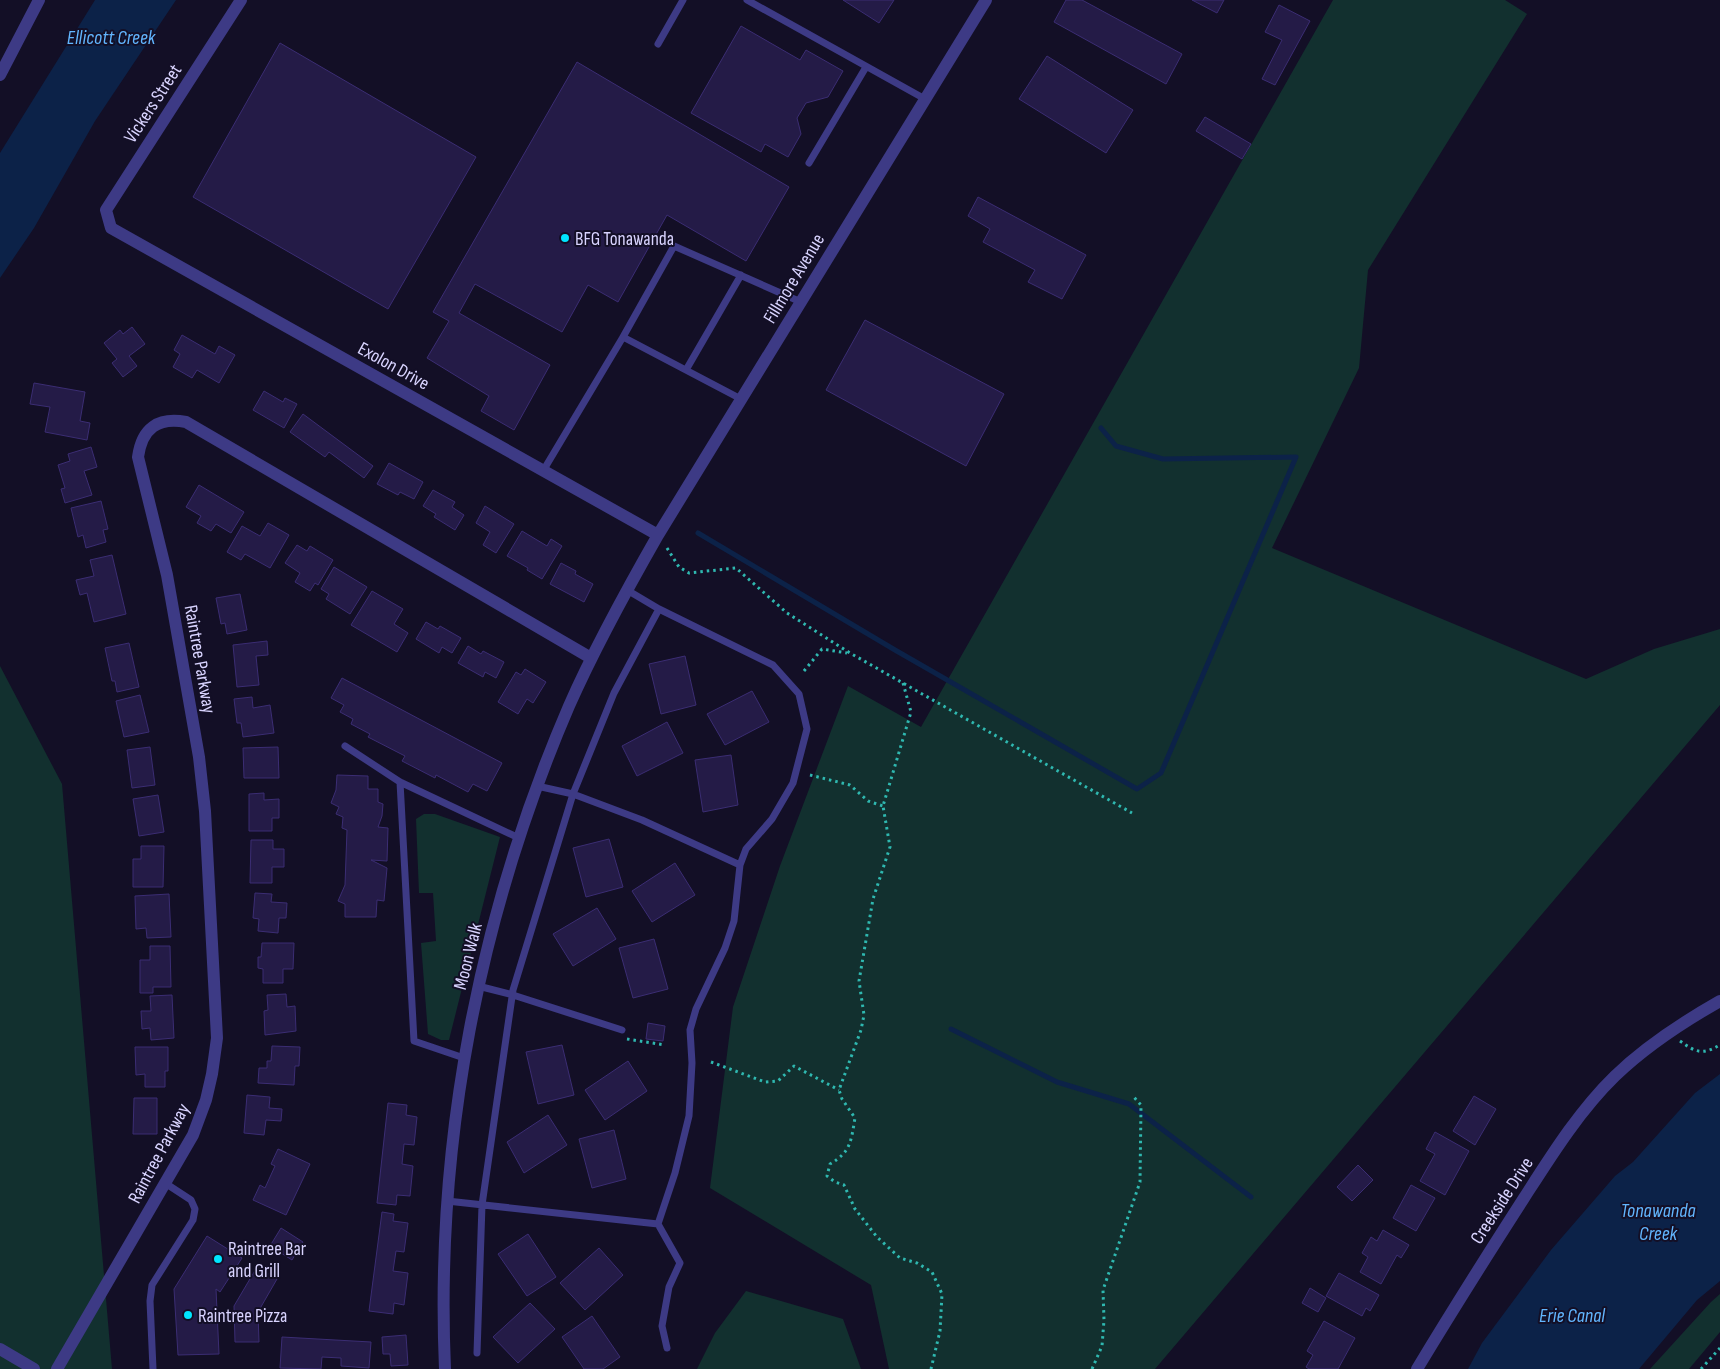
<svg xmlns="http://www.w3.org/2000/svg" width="1720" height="1369" viewBox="0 0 1720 1369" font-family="'Sofia Sans Condensed',sans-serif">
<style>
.green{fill:#12302f}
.water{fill:#0c2248}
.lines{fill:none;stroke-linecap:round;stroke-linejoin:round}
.stream{stroke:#0c2248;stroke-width:5}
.building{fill:#241b47;stroke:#3b2d73}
.path{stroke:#2fb8b0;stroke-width:3;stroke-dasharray:2.5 4;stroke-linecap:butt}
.service{stroke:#3d3a85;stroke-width:7}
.minor{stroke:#3d3a85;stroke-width:12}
.tertiary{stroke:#3d3a85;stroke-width:12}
.poi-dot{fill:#00e5ff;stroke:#130f26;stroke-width:2}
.labels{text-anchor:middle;stroke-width:4;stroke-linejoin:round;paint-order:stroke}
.street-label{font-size:19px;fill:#d9d4ff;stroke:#130f26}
.poi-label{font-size:19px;fill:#d9d4ff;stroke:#130f26;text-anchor:start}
.water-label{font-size:20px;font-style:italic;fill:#62b6ff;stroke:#130f26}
</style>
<rect width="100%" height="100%" fill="#130f26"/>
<path class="green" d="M1333 0H1505L1527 14 1368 270 1359 368 1272 548 1586 679 1654 649 1720 629V705L1155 1369H889L871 1285 710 1188 733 1007 780 866 848 686 921 727Z
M0 666 62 784 112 1369H0Z
M424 814H435L500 837 449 1040H441L428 1034 421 943 436 941 433 893H419L416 819Z
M746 1291 843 1319 861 1369H697L715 1333Z
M1720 1294V1332L1689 1369H1650L1711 1302Z"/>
<path class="water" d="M95 0H176L95 121 34 228 0 278V153Z
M1720 1074V1281L1697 1300 1639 1369H1468L1482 1343 1551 1250 1615 1176 1633 1162 1695 1093Z"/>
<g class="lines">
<path class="stream" d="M698 533 895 650 1137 789 1161 773 1296 457 1163 459 1116 446 1101 428
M951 1029 1057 1082 1129 1104 1251 1197"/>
</g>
<path class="building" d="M843 0H894L879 23Z
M1066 0H1082L1182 54 1166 84 1054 22Z
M1192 0H1224L1217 13Z
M1279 5 1310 21 1275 85 1262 79 1282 40 1265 32Z
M741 26 800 60 806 50 843 71 828 97 806 103 797 118 801 134 788 157 765 144 761 152 691 113Z
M280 43 476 157 388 309 193 197Z
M1047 56 1133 110 1106 153 1019 99Z
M577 62 789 187 746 261 667 215 618 302 588 285 562 332 475 284 459 313 550 365 514 430 481 411 489 396 427 358 449 321 433 312Z
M1205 117 1251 144 1242 159 1196 131Z
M978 197 1086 255 1062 299 1028 282 1035 270 983 242 990 229 968 216Z
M865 320 1004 394 966 466 826 390Z
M132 327 145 344 129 356 137 366 123 377 112 363 117 359 104 343 120 330 123 334Z
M182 335 215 354 219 346 235 355 219 383 197 370 192 378 173 367 180 354 174 350Z
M34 383 85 392 80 421 90 423 87 440 45 432 50 407 30 404Z
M264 391 283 402 285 398 297 404 284 428 253 410Z
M303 414 373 466 364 478 329 452 325 457 290 432Z
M91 447 97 467 84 471 92 495 65 503 61 489 65 488 58 465 70 461 68 454Z
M389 463 423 482 414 499 400 492 398 495 377 484Z
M199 485 244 512 231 533 216 524 211 531 197 523 201 516 186 507Z
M433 490 455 502 452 507 464 515 455 530 434 517 436 514 423 506Z
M101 501 108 529 103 530 106 542 86 548 83 535 78 537 71 508Z
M485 506 514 524 496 553 483 545 490 532 476 523Z
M268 523 289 535 270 568 245 554 241 560 227 552 242 526 260 536Z
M522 531 547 546 551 539 562 546 542 579 527 570 528 568 507 556Z
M297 545 307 551 310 546 333 560 318 585 315 583 310 591 295 582 300 573 285 563Z
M112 555 126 614 94 622 87 593 80 595 76 580 94 576 90 560Z
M561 563 576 571 575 574 593 584 584 602 550 584Z
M334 567 367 587 350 614 326 599 329 594 321 589Z
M372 591 403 609 394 624 408 633 397 652 351 625Z
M240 594 247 630 227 634 225 623 221 624 216 598Z
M426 622 438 629 440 626 461 638 452 653 442 647 439 653 416 639Z
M267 641 268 655 256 656 259 685 237 687 233 645Z
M129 643 139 687 117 692 115 681H112L105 648Z
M468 646 481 654 483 651 504 662 496 678 485 672 483 677 458 663Z
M685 656 696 705 661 714 649 664Z
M525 669 546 682 533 703 527 699 518 714 498 702 516 672 521 675Z
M342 678 502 763 487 791 473 784 468 792 436 775 435 778 402 761 405 756 368 737 370 734 351 724 353 719 340 712 344 705 331 698Z
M752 691 769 722 725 745 707 714Z
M140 695 149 732 124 737 116 701Z
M252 697 253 708 270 705 274 733 243 737 241 723H237L234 699Z
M667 722 683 753 637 776 622 746Z
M150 747 155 785 132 788 127 750Z
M278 747 279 778H244L243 748Z
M731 755 738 805 703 812 695 760Z
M337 775 368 776V789H378V802L383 804 382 816 378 827 388 828 387 861 371 860 387 868 384 901 377 900 376 917H345V904L338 901 345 885 347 830 342 828 343 817 336 814 339 807 331 803 336 790Z
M264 793V800L279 799V818H272V831H249V794Z
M158 795 164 832 139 836 133 799Z
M609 839 623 887 586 897 573 848Z
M251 840H273V849H284V867H272V883H250Z
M141 846H164L163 887H133V859H141Z
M675 863 695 895 652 922 632 891Z
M255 893 272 894 271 902 287 903 286 918H279L278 933 258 931 259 919 253 918Z
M169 894 171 937 147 938 146 928 136 929 135 896Z
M597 908 616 939 573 966 553 934Z
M654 939 668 989 633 998 619 948Z
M262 943H294L293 969H283V983H263V969L258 968V957H261Z
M150 946H170L171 987H153V993H140V960H150Z
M286 994 287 1007 295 1006 296 1031 265 1035 264 1011 268 1010 267 995Z
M172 995 174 1038 151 1040 150 1028 142 1029 141 1011H151L150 996Z
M648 1023 665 1026 663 1041 646 1039Z
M562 1045 574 1095 538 1104 526 1052Z
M272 1046 300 1047 299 1066H295L294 1085 258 1083 259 1068H267V1061H271Z
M135 1047H168V1071H165V1087H145V1074L136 1075Z
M628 1061 647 1091 605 1120 585 1090Z
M247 1095 270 1097 269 1108 282 1109 281 1121 266 1120 264 1135 244 1133Z
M1474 1096 1496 1109 1475 1145 1453 1131Z
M134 1098H157V1134H133Z
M388 1103 407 1105 406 1115 417 1117 414 1145 404 1144 402 1164 413 1166 410 1196 397 1195 396 1205 377 1203Z
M548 1115 567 1145 524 1173 507 1142Z
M614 1130 626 1179 592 1188 579 1139Z
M1435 1132 1469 1151 1445 1195 1420 1181 1435 1154 1426 1149Z
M278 1149 310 1164 286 1215 253 1200 260 1185 265 1188 275 1166 271 1164Z
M1358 1165 1373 1180 1352 1201 1337 1187Z
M1411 1185 1435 1198 1416 1231 1393 1218Z
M382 1212 394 1214 393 1221 408 1223 404 1252 396 1251 393 1271 408 1273 404 1305 394 1303 393 1314 369 1311Z
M281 1228 303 1242 292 1260 270 1246Z
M1383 1230 1409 1245 1401 1258 1397 1255 1381 1284 1360 1272 1368 1257 1362 1253 1371 1237 1377 1241Z
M528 1234 556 1277 527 1296 498 1254Z
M207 1236 242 1258 220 1292 216 1289 219 1354 178 1355 174 1289Z
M599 1248 623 1275 585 1310 560 1283Z
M257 1267 277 1279 258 1312 259 1342H235L234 1306Z
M1339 1273 1379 1295 1370 1311 1366 1308 1362 1316 1326 1296Z
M1310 1288 1326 1298 1318 1312 1302 1303Z
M530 1303 555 1329 518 1363 493 1337Z
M592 1316 620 1357 603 1369H584L562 1337Z
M1324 1321 1355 1338 1338 1369H1309L1306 1367 1313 1355 1307 1351Z
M406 1335 408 1365 391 1366 390 1354H383L382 1337Z
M282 1337 371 1342 369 1368 341 1366V1358L322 1357 321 1369 280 1368Z"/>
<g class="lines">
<path class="path" d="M667 548 679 567 689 573 736 568 787 613 850 653 1132 813
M804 671 822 649 847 653
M903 683 911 712 883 806 890 847 873 899 859 981 864 1015 861 1030 839 1090 842 1099 855 1118C851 1141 851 1152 830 1164L827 1176 835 1182 844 1185 855 1209 877 1237 900 1258 917 1263 932 1272 942 1294 940 1331 931 1369
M810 775 850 785 868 801 883 806
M627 1039 665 1045
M1680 1041C1697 1053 1702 1055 1720 1045
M711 1062 765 1082 778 1081 794 1066 839 1090
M1092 1369 1102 1346 1104 1320 1103 1290 1140 1182 1141 1105 1132 1095
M1701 1369 1720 1348"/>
<path class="service" d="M747 0 925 99
M658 44 683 0
M809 163 866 67
M686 370 741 275
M741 399 623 337 674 246 801 302
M543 471 623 337
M345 746 400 782 519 838
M400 782 414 1041 464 1058
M537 786 573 794 642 820 740 865
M478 986 513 995 622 1030
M447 1201 658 1224 675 1173 689 1116 692 1063 690 1030 696 1009 725 948 734 921 740 865 746 849 772 819 793 783 807 729 799 694 773 665 659 609
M658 1224 680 1263 669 1287 662 1326 667 1348
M477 1353 482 1205 513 990 573 794 614 693 659 609 627 590
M153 1369 150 1301 152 1285 193 1220 195 1209 191 1200 165 1183"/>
<path class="minor" d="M241 0 106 210 111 228 658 535
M0 1349 34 1369
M57 1369 193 1135 206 1100 212 1074 217 1038 205 811 199 757 167 575 138 457C142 428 158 417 186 422L591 658
M445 1369C435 1142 479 915 569 706 595 647 626 591 658 535L986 0"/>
<path class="tertiary" d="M0 75 39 0
M1417 1369C1452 1311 1488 1254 1524 1198 1551 1156 1579 1111 1615 1076 1646 1046 1683 1022 1720 1001"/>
</g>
<g class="poi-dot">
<circle cx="565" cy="238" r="5"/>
<circle cx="218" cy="1259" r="5"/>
<circle cx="188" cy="1315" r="5"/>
</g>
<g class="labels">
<g class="street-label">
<text transform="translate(152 103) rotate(-57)" y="7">Vickers Street</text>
<text transform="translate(793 278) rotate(-59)" y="7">Fillmore Avenue</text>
<text transform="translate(394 365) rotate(29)" y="7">Exolon Drive</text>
<text transform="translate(201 659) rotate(80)" y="7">Raintree Parkway</text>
<text transform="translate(467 956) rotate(-76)" y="7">Moon Walk</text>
<text transform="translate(158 1153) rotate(-62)" y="7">Raintree Parkway</text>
<text transform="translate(1501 1200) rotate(-57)" y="7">Creekside Drive</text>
</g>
<g class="poi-label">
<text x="575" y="245">BFG Tonawanda</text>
<text x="228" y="1255">Raintree Bar<tspan x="228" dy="22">and Grill</tspan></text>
<text x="198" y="1322">Raintree Pizza</text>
</g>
<g class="water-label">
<text x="111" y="44">Ellicott Creek</text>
<text x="1658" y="1217">Tonawanda<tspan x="1658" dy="23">Creek</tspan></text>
<text x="1572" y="1322">Erie Canal</text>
</g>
</g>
</svg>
